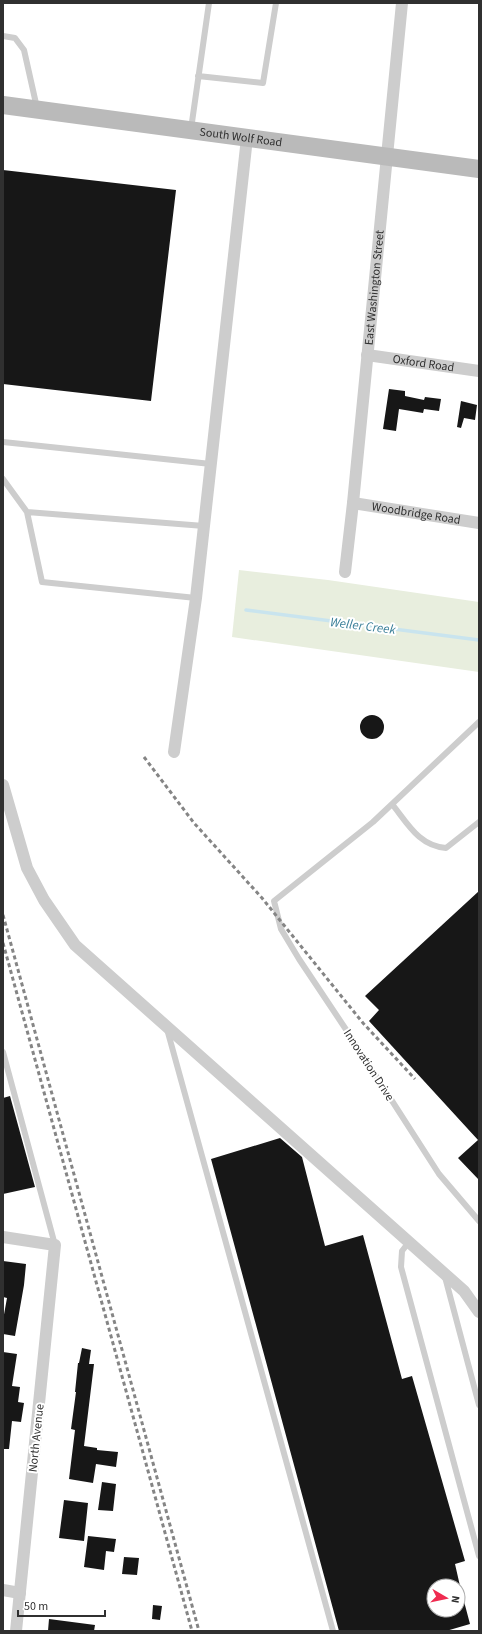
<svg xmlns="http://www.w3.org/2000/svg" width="482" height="1634" viewBox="0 0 482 1634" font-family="'Source Sans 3',sans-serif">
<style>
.green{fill:#e8eede}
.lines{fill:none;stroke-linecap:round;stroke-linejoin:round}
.stream{stroke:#c9e4ee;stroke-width:3.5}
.building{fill:#171717}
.lane{stroke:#cdcdcd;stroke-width:6}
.street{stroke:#cdcdcd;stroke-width:12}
.secondary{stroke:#bababa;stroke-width:18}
.rail{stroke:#858585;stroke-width:3;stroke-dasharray:4 3;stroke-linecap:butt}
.labels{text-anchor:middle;stroke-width:4;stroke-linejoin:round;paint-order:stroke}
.street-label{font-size:12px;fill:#303030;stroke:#fff}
.water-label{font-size:13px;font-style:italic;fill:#397e98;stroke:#fff}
</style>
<rect width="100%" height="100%" fill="#fff"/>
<path class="green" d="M239 570 328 580 479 602V672L232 637Z"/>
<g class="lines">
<path class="stream" d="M246 610 479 640"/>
</g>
<path class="building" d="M3 170 176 190 151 401 3 384Z
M389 389 405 391V396L424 400 425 397 441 399 439 411 424 409 423 413 399 409 396 431 383 429Z
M461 401 477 405 475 420 464 418 461 428 457 427Z
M360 727a12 12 0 1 1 24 0a12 12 0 1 1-24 0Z
M479 891V1180L458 1158 478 1140 369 1021 379 1010 365 996Z
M10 1096 35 1187 3 1194V1098Z
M280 1138 302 1157 325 1246 363 1235 402 1379 412 1376 465 1561 455 1564 460 1586H434V1610H458V1590H461L470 1624 446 1631H339L211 1159Z
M3 1261 26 1264 24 1285 15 1336 3 1334V1320L7 1298 3 1297Z
M82 1348 91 1350 89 1364H94L84 1446 97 1448V1450L118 1452 116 1467 96 1464 93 1483 69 1479 75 1430 71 1429 76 1392H75L78 1363H79Z
M3 1352 17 1354 12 1386 20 1387 18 1402 24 1403 21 1422 12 1421 9 1449H3Z
M102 1482 116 1484 113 1511 98 1510Z
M64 1500 88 1503 84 1541 59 1538Z
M88 1536 116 1539 114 1552 106 1551 104 1570 84 1567Z
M124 1557 139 1558 137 1575 122 1574Z
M153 1605 162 1606 160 1620 152 1619Z
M49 1619 95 1625 94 1631H48Z"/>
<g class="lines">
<path class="lane" d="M3 36 15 38 24 50 37 108
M198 76 263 83 276 3
M191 129 209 3
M3 442 211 464
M3 479 27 512
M196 598 42 582 27 512 204 526
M479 722 373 822 274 901 281 929 299 959 351 1037 439 1174 479 1221
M392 804C408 824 419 846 446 848L479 822
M167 1029 333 1631
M3 1052 55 1245
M409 1242 402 1251 401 1267 479 1556
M445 1277 479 1405"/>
<g class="street">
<path id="s1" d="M367 355 479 371"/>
<path id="s2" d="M353 503 479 523"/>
<path id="s3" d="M345 572 353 503 402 3"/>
<path d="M174 752 196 598 247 138"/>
<path d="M3 785 27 868 44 900 75 945 464 1291 479 1312"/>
<path d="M3 1237 55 1245 16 1631"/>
<path d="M3 1590 20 1593"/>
</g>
<path class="secondary" id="s4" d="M3 105 479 169"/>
<path class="rail" d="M144 757 194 823 262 898 363 1023 415 1079
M3 915 199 1631
M3 943 192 1631"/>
</g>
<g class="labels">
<g class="street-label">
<text dy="4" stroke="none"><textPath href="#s4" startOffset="240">South Wolf Road</textPath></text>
<text dy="4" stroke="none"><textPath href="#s3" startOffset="286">East Washington Street</textPath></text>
<text dy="4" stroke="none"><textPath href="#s1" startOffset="57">Oxford Road</textPath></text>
<text dy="4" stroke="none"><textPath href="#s2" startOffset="64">Woodbridge Road</textPath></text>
<text transform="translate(369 1065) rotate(57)" y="4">Innovation Drive</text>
<text transform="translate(36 1438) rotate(-84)" y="4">North Avenue</text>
</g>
<g class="water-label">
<text transform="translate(363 625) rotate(7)" y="5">Weller Creek</text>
</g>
</g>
<rect width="482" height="1634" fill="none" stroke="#303030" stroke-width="8"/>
<g transform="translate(446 1598) rotate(99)"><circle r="19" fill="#ffffff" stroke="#acacac"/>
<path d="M0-3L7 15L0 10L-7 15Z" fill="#ef2b50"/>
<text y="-6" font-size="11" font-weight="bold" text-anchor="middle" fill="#303030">N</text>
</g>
<path d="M18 1610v6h87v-6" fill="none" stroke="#303030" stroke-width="2"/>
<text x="24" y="1610" font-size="12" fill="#303030" stroke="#ffffff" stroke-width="3" paint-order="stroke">50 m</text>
</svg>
